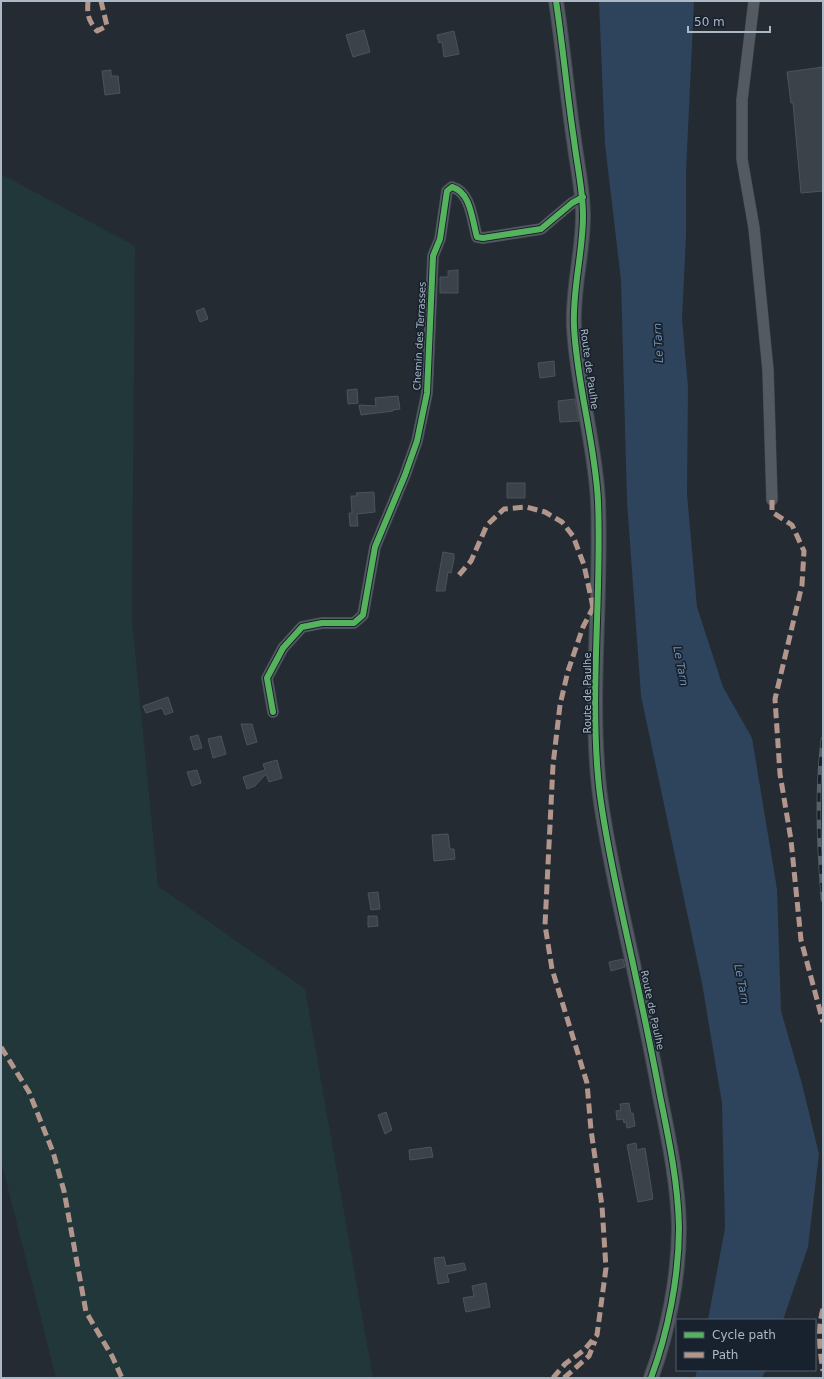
<svg xmlns="http://www.w3.org/2000/svg" width="824" height="1379" viewBox="0 0 824 1379" font-family="'DejaVu Sans',sans-serif">
<style>
.green{fill:#213739}
.water{fill:#2e445c}
.building{fill:#3c4249;stroke:#4b535c}
.lines{fill:none;stroke-linecap:round;stroke-linejoin:round}
.minor-casing{stroke:#40464c;stroke-width:12}
.tertiary-casing{stroke:#40464c;stroke-width:16}
.minor{stroke:#545a62;stroke-width:11}
.tertiary{stroke:#545a62;stroke-width:14}
.rail-casing{stroke:#575e64;stroke-width:4.5}
.rail{stroke:#18222e;stroke-width:3;stroke-dasharray:9;stroke-linecap:butt}
.quiet{stroke:#b2968c;stroke-width:5;stroke-dasharray:10 5;stroke-linecap:butt}
.cycleway-casing{stroke:#18222e;stroke-width:8}
.cycleway{stroke:#56b35d;stroke-width:6}
.labels{text-anchor:middle;stroke-width:3.5;stroke-linejoin:round;paint-order:stroke}
.street-label{font-size:10px;fill:#acb8c6;stroke:#18222e}
.water-label{font-size:11px;font-style:italic;fill:#7290b2;stroke:#18222e}
</style>
<rect width="100%" height="100%" fill="#242b33"/>
<path class="green" d="M1 174 135 246 132 620 158 886 305 989 373 1378H56L1 1161Z"/>
<path class="water" d="M599 1H694L686 172V236L682 319 688 387 687 494 697 607 723 687 752 738 777 889 781 1011 802 1084 819 1154 808 1247 783 1320H708L725 1228 722 1103 702 983 641 696 627 501 621 280 605 144Z
M697 1370H766L762 1378H695Z"/>
<path class="building" d="M364 30 370 52 353 57 346 35Z
M454 31 459 54 444 57 442 42 439 43 437 35Z
M823 67V191L801 193 793 103H791L787 72Z
M111 70V76H118L120 93 105 95 102 71Z
M458 270V293H440V277H448V271Z
M204 308 208 319 200 322 196 311Z
M554 361 555 376 540 378 538 363Z
M357 389 358 403 348 404 347 390Z
M398 396 400 409 393 410V411L361 415 359 405 376 406 375 398Z
M575 399 579 421 560 422 558 401Z
M507 483H525V498H507Z
M374 492 375 512 357 514 358 526H350L349 513H352L351 496H357L356 493Z
M443 552 454 554V559L451 573 448 572 445 591H436Z
M168 697 173 712 165 715 162 708 146 713 143 706Z
M241 724H252L257 742 247 745Z
M198 735 202 748 194 750 190 737Z
M221 736 226 754 213 758 208 739Z
M277 760 282 778 269 782 266 774 255 786 247 789 243 777 265 770 263 764Z
M197 770 201 783 192 786 187 772Z
M448 834 450 849H454L455 859 434 861 432 835Z
M378 892 380 909 371 910 368 893Z
M368 916H377L378 926 368 927Z
M623 959 625 967 611 971 609 962Z
M629 1103 631 1114 633 1113 635 1126 627 1128 626 1122 624 1123 623 1119 617 1120 616 1111 621 1110 620 1104Z
M386 1112 392 1130 385 1134 378 1115Z
M636 1143 637 1150 645 1148 653 1199 638 1202 627 1145Z
M431 1147 433 1157 410 1160 409 1150Z
M444 1257 446 1266 464 1263 466 1270 447 1274 449 1282 438 1284 434 1258Z
M486 1283 490 1307 466 1312 463 1298 474 1296 472 1286Z"/>
<g class="lines">
<g class="minor-casing">
<path id="minor" d="M754 1 742 100V159L754 228 768 370 772 500
M273 712 267 678 283 648 302 627 322 623H354L363 615 375 547 405 475 417 441 427 393 433 256 440 239 447 191 452 187C471 192 472 220 477 237L483 238 541 229 572 203 583 197"/>
</g>
<g class="tertiary-casing">
<path id="tertiary" d="M556 1C563 47 567 94 574 140 577 165 583 190 583 216 583 253 572 290 574 327 577 386 595 442 598 501 602 596 589 692 599 787 604 831 614 875 623 918 636 977 649 1036 660 1096 669 1140 678 1183 679 1227 679 1277 668 1332 651 1378"/>
</g>
<use href="#minor" class="minor"/>
<use href="#tertiary" class="tertiary"/>
<g class="rail-casing">
<path id="rail" d="M823 739C816 792 819 847 823 900"/>
</g>
<use href="#rail" class="rail"/>
<path class="quiet" d="M88 1C87 15 88 20 97 31L107 26 101 1
M772 500V512L792 525 804 551 802 585 775 699 780 774 791 840 801 940 823 1022
M459 575 471 561 487 525 504 509 526 507 545 512 562 522 573 536 584 565 593 607
M1 1047 29 1092 53 1152 64 1191 86 1312 112 1356 122 1378
M823 1309C817 1329 820 1352 823 1371
M553 1378 565 1364 584 1350 597 1335 606 1268 602 1206 591 1130 587 1083 552 969 545 925 553 765 560 705 568 671 583 627 596 602
M564 1378 589 1356 595 1341"/>
<g class="cycleway-casing">
<path id="cycleway" d="M556 1C563 47 567 94 574 140 577 165 583 190 583 216 583 253 572 290 574 327 577 386 595 442 598 501 602 596 589 692 599 787 604 831 614 875 623 918 636 977 649 1036 660 1096 669 1140 678 1183 679 1227 679 1277 668 1332 651 1378
M273 712 267 678 283 648 302 627 322 623H354L363 615 375 547 405 475 417 441 427 393 433 256 440 239 447 191 452 187C471 192 472 220 477 237L483 238 541 229 572 203 583 197"/>
</g>
<use href="#cycleway" class="cycleway"/>
</g>
<g class="labels">
<g class="street-label">
<text transform="translate(419 336) rotate(-87)" y="4">Chemin des Terrasses</text>
<text transform="translate(590 369) rotate(82)" y="4">Route de Paulhe</text>
<text transform="translate(587 693) rotate(-90)" y="4">Route de Paulhe</text>
<text transform="translate(653 1010) rotate(78)" y="4">Route de Paulhe</text>
</g>
<g class="water-label">
<text transform="translate(658 343) rotate(-93)" y="4">Le Tarn</text>
<text transform="translate(681 666) rotate(79)" y="4">Le Tarn</text>
<text transform="translate(742 984) rotate(79)" y="4">Le Tarn</text>
</g>
</g>
<rect width="824" height="1379" fill="none" stroke="#acb8c6" stroke-width="4"/>
<rect x="676" y="1319" width="140" height="52" fill="#18222e" stroke="#535e6b"/>
<rect x="684" y="1332" width="20" height="6" fill="#56b35d" stroke="#535e6b"/>
<text x="712" y="1339" font-size="12" fill="#acb8c6">Cycle path</text>
<rect x="684" y="1352" width="20" height="6" fill="#b2968c" stroke="#535e6b"/>
<text x="712" y="1359" font-size="12" fill="#acb8c6">Path</text>
<path d="M688 26v6h82v-6" fill="none" stroke="#acb8c6" stroke-width="2"/>
<text x="694" y="26" font-size="12" fill="#acb8c6" stroke="#18222e" stroke-width="3" paint-order="stroke">50 m</text>
</svg>
